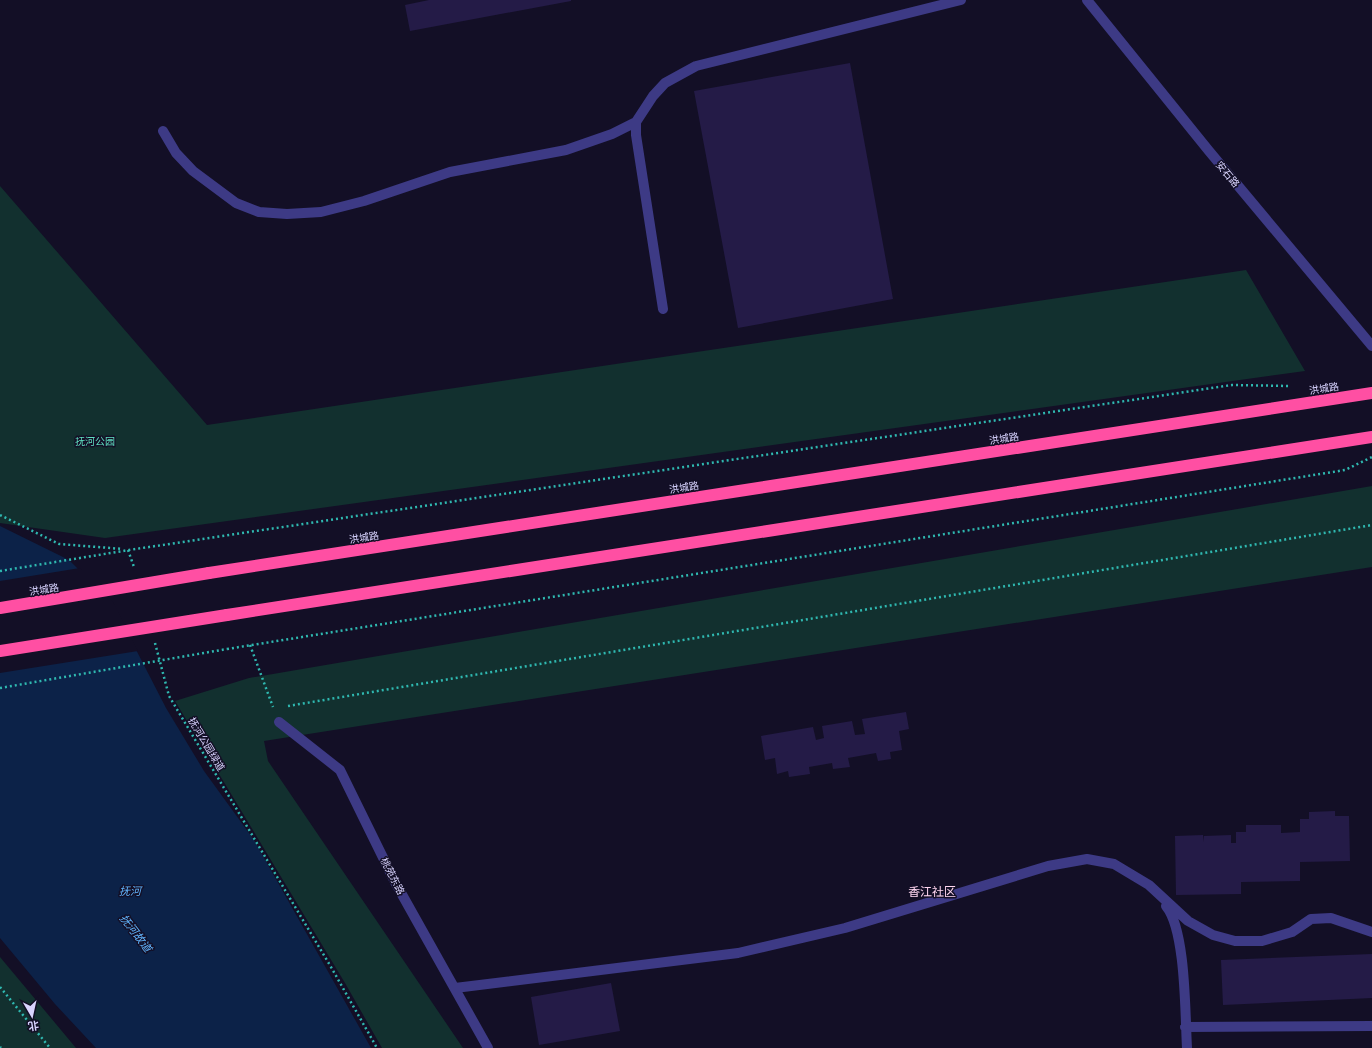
<svg xmlns="http://www.w3.org/2000/svg" width="1372" height="1048" viewBox="0 0 1372 1048" font-family="'Golos Text','Noto Sans SC',sans-serif">
<style>
.green{fill:#12302f}
.water{fill:#0c2248}
.pier{fill:#130f26}
.building{fill:#241b47}
.lines{fill:none;stroke-linecap:round;stroke-linejoin:round}
.path{stroke:#2fb8b0;stroke-width:2.5;stroke-dasharray:2 3;stroke-linecap:butt}
.minor{stroke:#3d3a85;stroke-width:10}
.highway{stroke:#ff4fa3;stroke-width:12}
.path-bridge{stroke:#2fb8b0;stroke-width:2.5;stroke-dasharray:2 3;stroke-linecap:butt}
.highway-bridge{stroke:#ff4fa3;stroke-width:12}
.labels{text-anchor:middle;stroke-width:3;stroke-linejoin:round;paint-order:stroke}
.street-label{font-size:10px;fill:#d9d4ff;stroke:#130f26}
.park-label{font-size:10px;fill:#5fe0c0;stroke:#130f26}
.water-label{font-size:11px;font-style:italic;fill:#62b6ff;stroke:#130f26}
.quarter-label{font-size:12px;fill:#ffd6f0;stroke:#130f26}
</style>
<rect width="100%" height="100%" fill="#130f26"/>
<path class="green" d="M0 186 207 425 1246 270 1305 371 105 538 0 523Z
M1372 486V567L264 741 268 761 463 1048H382L345 983 175 701 249 678Z
M0 957 76 1048H0Z"/>
<path class="water" d="M0 526 69 560 112 603 166 708 204 771 254 840 371 1048H96L55 1004 0 938Z"/>
<path class="pier" d="M80 568 113 602 138 651 0 673V581Z"/>
<path class="building" d="M429 0H571V1L410 31 405 5Z
M850 63 893 299 738 328 694 91Z
M906 712 909 729 899 731 902 750 890 752 891 759 878 761 876 753 848 758 850 767 833 769 832 763 809 767 810 774 789 777 788 771 777 774 775 758 765 760 761 736 813 727 816 740 824 738 822 726 852 721 855 735 865 734 862 719Z
M1335 811V816H1349L1350 861 1300 862V881L1241 882V894L1176 895 1175 836 1203 835 1204 842V836L1231 835V843H1236V832H1246V825H1281V833L1300 832V819H1309V812Z
M1372 954V998L1223 1005 1221 960Z
M611 983 620 1031 539 1045 531 997Z"/>
<g class="lines">
<path class="path" d="M0 515 59 544 123 549
M128 550 134 567
M0 571 129 550 1232 385 1290 386
M155 643 169 696 331 967 377 1048
M250 645 273 707
M227 649 1345 470 1372 457
M288 706 1372 525
M0 987 50 1048
M0 1047 1 1048"/>
<path class="minor" d="M1087 0 1209 151 1372 346
M163 131 176 153 193 171 236 203 259 212 287 214 321 212 364 201 450 172 566 150 612 134 636 122
M663 309 636 135V122L653 96 665 83 696 66 961 0
M279 722 340 770 395 882 488 1048
M1166 906C1186 930 1185 1014 1187 1048
M455 988 738 953 845 928 1048 866 1087 859 1114 864 1149 885 1188 921 1213 935 1235 941H1262L1292 932 1311 919 1331 918 1372 932
M1185 1027 1372 1026"/>
<path class="highway" d="M209 573 1372 393
M227 615 1372 437"/>
<path class="path-bridge" d="M0 688 227 649"/>
<path class="highway-bridge" d="M0 608 209 573
M0 651 227 615"/>
</g>
<g class="labels">
<g class="street-label">
<text transform="translate(1228 174) rotate(50)" y="4">安石路</text>
<text transform="translate(1324 388) rotate(-9)" y="4">洪城路</text>
<text transform="translate(1004 438) rotate(-9)" y="4">洪城路</text>
<text transform="translate(684 487) rotate(-9)" y="4">洪城路</text>
<text transform="translate(364 537) rotate(-9)" y="4">洪城路</text>
<text transform="translate(44 589) rotate(-9)" y="4">洪城路</text>
<text transform="translate(207 744) rotate(59)" y="4">抚河公园绿道</text>
<text transform="translate(393 876) rotate(63)" y="4">桃苑东路</text>
</g>
<g class="park-label">
<text x="95" y="445">抚河公园</text>
</g>
<g class="water-label">
<text x="130" y="895">抚河</text>
<text transform="translate(136 933) rotate(52)" y="4">抚河故道</text>
</g>
<g class="quarter-label">
<text x="932" y="896">香江社区</text>
</g>
</g>
<g transform="translate(32 1016) rotate(171)" stroke="#130f26" stroke-width="3" paint-order="stroke">
<path d="M0-3L7 15L0 10L-7 15Z" fill="#d9d4ff"/>
<text y="-6" font-size="11" font-weight="bold" text-anchor="middle" fill="#d9d4ff">北</text>
</g>
</svg>
